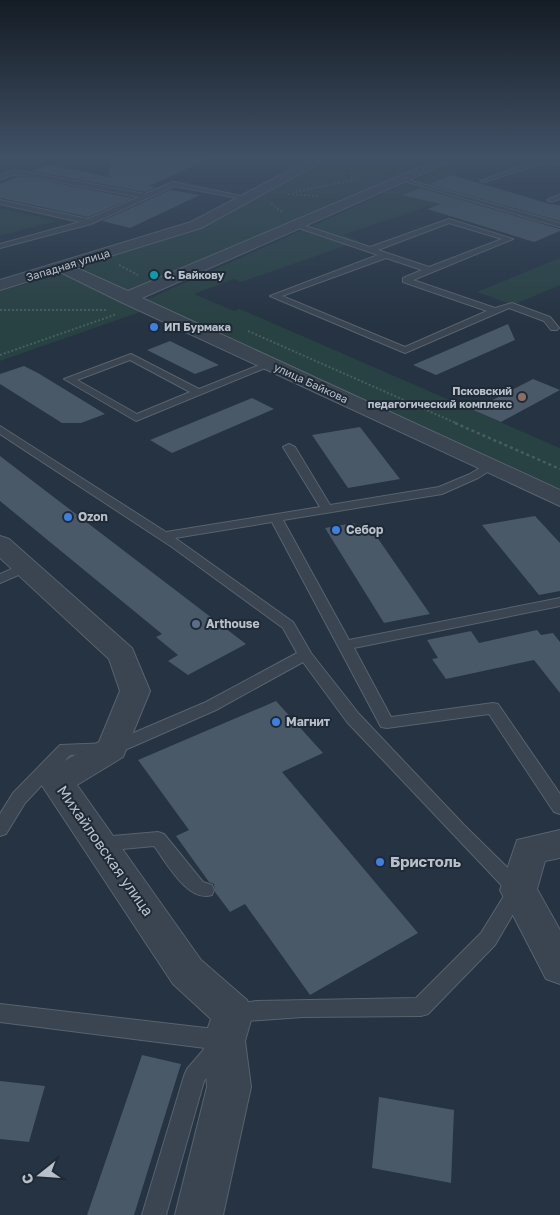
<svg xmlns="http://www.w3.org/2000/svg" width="560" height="1215" viewBox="0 0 560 1215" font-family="'Golos Text',sans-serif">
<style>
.green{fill:#284142}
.building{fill:#495968}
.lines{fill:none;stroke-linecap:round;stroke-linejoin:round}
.service-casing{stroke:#58636e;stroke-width:2}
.minor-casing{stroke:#58636e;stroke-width:2}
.tertiary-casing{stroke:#58636e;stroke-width:2}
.path-far1{stroke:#465e5f;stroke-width:2;stroke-dasharray:2 2;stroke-linecap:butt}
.path{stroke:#465e5f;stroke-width:2.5;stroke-dasharray:3 3;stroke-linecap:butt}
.service{fill:#3a4551;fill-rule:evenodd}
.minor{fill:#3a4551;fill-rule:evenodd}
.tertiary{fill:#3a4551;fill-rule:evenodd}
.culture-dot{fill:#0f9aa8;stroke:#1f2a36;stroke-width:2}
.shop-dot{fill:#3f7fe0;stroke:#1f2a36;stroke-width:2}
.education-dot{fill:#8d6e63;stroke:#1f2a36;stroke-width:2}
.service-dot{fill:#5c6f8a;stroke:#1f2a36;stroke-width:2}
.labels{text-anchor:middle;stroke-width:4;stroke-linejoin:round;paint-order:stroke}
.far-street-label{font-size:11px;fill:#b7c0cb;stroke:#1f2a36}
.far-poi-label{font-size:11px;font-weight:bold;fill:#b7c0cb;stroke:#1f2a36;text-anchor:start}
.poi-label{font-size:12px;font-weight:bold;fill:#b7c0cb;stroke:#1f2a36;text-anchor:start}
.near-street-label{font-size:15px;fill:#b7c0cb;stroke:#1f2a36}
.near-poi-label{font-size:15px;font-weight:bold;fill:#b7c0cb;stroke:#1f2a36;text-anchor:start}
</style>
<rect width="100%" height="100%" fill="#253342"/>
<path class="green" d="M336 156H452L135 291 124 290 79 269 86 261 206 225Z
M469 156H509L448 176 560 216 529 228 428 206 343 235 359 241 241 282 234 279 194 294 234 311 240 309 560 448V492L146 300Z
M0 208 57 221 0 236Z
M560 258V285L513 305 477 292Z
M62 274 143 311 0 361V291Z"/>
<path class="building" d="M111 156H215L149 186 156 187 145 192 32 171 47 165 109 177Z
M452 175 550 204 560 205V221L429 184Z
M19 176 133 198 88 217 0 198V184Z
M420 188 560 229V231L534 242 427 209 441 204 402 195Z
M170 190 200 195 130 228 102 221Z
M508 324 515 340 436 375 413 365Z
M170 341 219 365 195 374 147 350Z
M24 366 38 373 105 414 81 423H62L0 384V374Z
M533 379 560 390 501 422 473 410Z
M252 398 274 409 172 453 150 440Z
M360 427 400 479 348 488 312 435Z
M0 456 246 644 188 675 168 661 178 655 156 637 162 634 0 501Z
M535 516 560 543V591L539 595 482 525Z
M354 523 356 526 368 524 430 614 384 623 325 528Z
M537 630 541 635 553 633 560 642V693L534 660 446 679 432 659 438 658 427 640 471 631 479 643Z
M276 701 323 753 282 772 418 933 310 995 245 904 230 912 215 892 214 884 209 882 176 836 189 830 138 760Z
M142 1055 181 1064 134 1215H87Z
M0 1081 45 1086 29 1142 0 1139Z
M379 1097 454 1110 451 1183 372 1168Z"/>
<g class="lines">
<g class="service-casing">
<path id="service" d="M537 156 560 161V165L546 162 485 182 480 181 539 160 534 158Z
M16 170 145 194 173 182 251 198 248 200 174 186 91 224 0 248V244L80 222 0 204V200L88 219 139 197 16 174 0 179V175Z
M401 178 560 223V227L401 180Z
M560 195V199L551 202 547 200Z
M449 219 513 239 413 280 495 308 512 303 550 317 559 328 557 330H551L544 321 509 308 405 353 270 296 378 255 293 226V222L370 247ZM449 223 502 239 429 267 378 250ZM386 258 422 270 403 278V282L487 311 405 347 282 296Z
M131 354 199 389 267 362 275 364 136 421 64 379ZM130 360 190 392 137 414 77 380Z
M0 426 166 532 320 507 283 447 289 444 295 447 330 505 439 487 470 474 486 464H494V468L478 478 442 494 283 520 349 640 560 598V606L354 648 391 717 493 703 498 704 560 794V814L554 812 489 714 387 728 381 727 272 522 175 538 293 622 311 653 359 714 464 825 525 885 527 890 495 945 428 1014 421 1016 303 1017 233 1022 226 1020 223 1013 226 1006 256 1001 416 998 481 933 507 891 347 722 303 662 216 710 118 753 70 755 25 803 6 834 0 836V814L13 793 60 745 110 743 206 702 297 653 283 628 172 547 0 434Z
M25 563 32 567 30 570 0 583V574Z
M158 832 164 834 203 882 212 885 214 890 212 895C188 903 167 863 154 846L101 851 95 849 92 844 95 839 101 837Z
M0 1004 223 1030 230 1033 233 1040 230 1047 227 1048 224 1056 204 1081 166 1215H142L184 1076 187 1069 205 1048 0 1022Z"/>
</g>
<g class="minor-casing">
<path id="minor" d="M447 156H463L142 298 560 490V506L121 302 56 270 54 267 56 264H68L128 291Z
M0 536 9 539 132 648 150 691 123 757 77 785 201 960 247 1000 253 1013 245 1041 251 1087 223 1215H175L207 1087 203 1041 211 1019 173 984 39 781 44 772 99 742 120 691 109 659 0 558Z
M560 830V858L545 861 537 889 560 930V984L546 979 500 890 517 840Z"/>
</g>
<g class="tertiary-casing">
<path id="tertiary" d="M317 156H332L201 228 0 290V280L191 222Z"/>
</g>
<path class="path-far1" d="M367 156 387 169
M33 160 40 156
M474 161 487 156
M340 164 356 156
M351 182 352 158
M295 192 358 179
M288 194 319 196
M271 203 283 213
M119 265 138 275
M0 310H106
M248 331 458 424
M0 355 117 314"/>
<path class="path" d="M455 423 560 469"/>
<use href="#service" class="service"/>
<use href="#minor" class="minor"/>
<use href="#tertiary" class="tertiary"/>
</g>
<linearGradient id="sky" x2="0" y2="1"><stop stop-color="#141c24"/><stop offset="0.48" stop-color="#405065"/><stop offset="1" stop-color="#405065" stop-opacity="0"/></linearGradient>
<rect width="560" height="326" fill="url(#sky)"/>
<circle class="culture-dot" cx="154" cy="275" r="5"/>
<g class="shop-dot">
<circle cx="154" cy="327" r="5"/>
<circle cx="68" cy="517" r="5"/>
<circle cx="336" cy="530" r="5"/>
<circle cx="276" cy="722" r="5"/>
<circle cx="380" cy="862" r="5"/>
</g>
<circle class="education-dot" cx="522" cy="397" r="5"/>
<circle class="service-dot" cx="196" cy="624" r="5"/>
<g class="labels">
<g class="far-street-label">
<text transform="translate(68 265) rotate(-17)" y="4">Западная улица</text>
<text transform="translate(311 383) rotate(25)" y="4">улица Байкова</text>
</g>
<g class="far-poi-label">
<text x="164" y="279">С. Байкову</text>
<text x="164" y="331">ИП Бурмака</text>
<text x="512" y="395" text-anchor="end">Псковский<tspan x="512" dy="13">педагогический комплекс</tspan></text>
</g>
<g class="poi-label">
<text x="78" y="521">Ozon</text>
<text x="346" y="534">Себор</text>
<text x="206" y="628">Arthouse</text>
<text x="286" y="726">Магнит</text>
</g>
<g class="near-street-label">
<text transform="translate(105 851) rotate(55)" y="5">Михайловская улица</text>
</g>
<g class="near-poi-label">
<text x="390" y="867">Бристоль</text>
</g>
</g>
<g transform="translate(40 1175) rotate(253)" stroke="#1f2a36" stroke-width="4" paint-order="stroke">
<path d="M0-4L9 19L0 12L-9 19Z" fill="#b7c0cb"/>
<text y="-8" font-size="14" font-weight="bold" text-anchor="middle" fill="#b7c0cb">С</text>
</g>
</svg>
